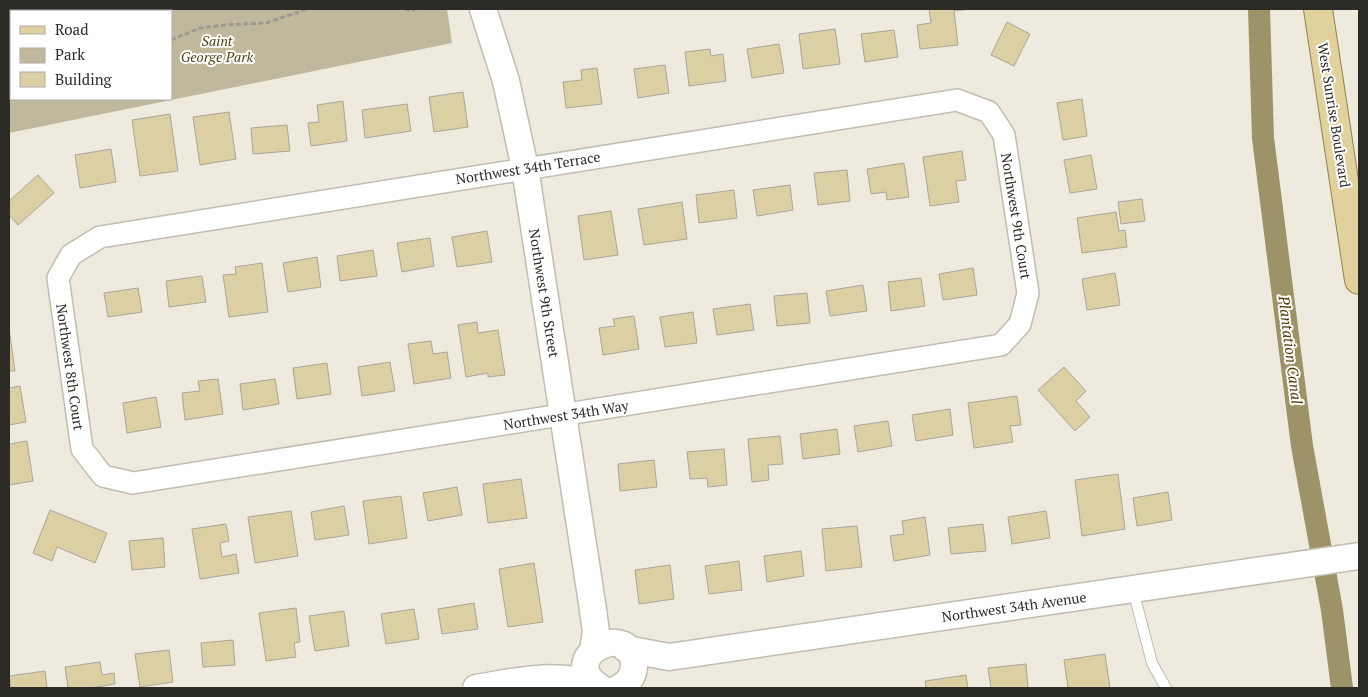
<svg xmlns="http://www.w3.org/2000/svg" width="1368" height="697" viewBox="0 0 1368 697" font-family="'PT Serif',serif">
<style>
.green{fill:#c0b89d;fill-rule:evenodd}
.lines{fill:none;stroke-linecap:round;stroke-linejoin:round}
.canal{stroke:#9e9269;stroke-width:22}
.building{fill:#dccfa4;stroke:#a9a699}
.service-casing{stroke:#c1bdb1;stroke-width:12}
.minor-casing{stroke:#c1bdb1;stroke-width:24}
.tertiary-casing{stroke:#c1bdb1;stroke-width:29}
.primary-casing{stroke:#938348;stroke-width:30}
.path{stroke:#9c9990;stroke-width:3;stroke-dasharray:5 2.5;stroke-linecap:butt}
.service{stroke:#fff;stroke-width:10}
.minor{stroke:#fff;stroke-width:21}
.tertiary{stroke:#fff;stroke-width:26}
.primary{stroke:#e0d19d;stroke-width:28}
.labels{text-anchor:middle;stroke-width:4;stroke-linejoin:round;paint-order:stroke}
.park-label{font-size:14px;font-style:italic;fill:#51440f;stroke:#fff}
.street-label{font-size:14px;fill:#2c2b26;stroke:#fff}
.water-label{font-size:15px;font-style:italic;fill:#4c3e07;stroke:#fff}
</style>
<rect width="100%" height="100%" fill="#eeeadd"/>
<path class="green" d="M9 9H447L452 43 9 133ZM11 11H171V99H11Z"/>
<g class="lines">
<path class="canal" d="M1259 9 1263 138 1302 446 1332 610 1342 688"/>
</g>
<path class="building" d="M929 9H972L954 11 958 45 920 49 917 25 931 23Z
M1007 22 1030 34 1014 66 991 55Z
M835 29 840 64 803 69 799 34Z
M894 30 898 57 865 62 861 34Z
M779 44 784 73 752 78 747 49Z
M710 49 711 56 723 54 726 81 689 86 685 52Z
M665 65 669 93 638 98 634 69Z
M597 68 602 104 566 108 563 82 582 80 581 70Z
M463 92 468 127 434 132 429 97Z
M1082 99 1087 136 1063 140 1057 103Z
M343 101 347 141 311 146 308 123 319 122 317 105Z
M407 104 411 131 365 138 362 110Z
M229 112 236 159 200 165 193 117Z
M170 114 178 171 140 176 132 120Z
M287 125 290 151 253 154 251 128Z
M111 149 116 182 80 188 75 155Z
M962 151 966 180 956 181 959 202 930 206 923 157Z
M1091 155 1097 189 1070 193 1064 160Z
M904 163 909 197 887 200 886 192 871 194 867 169Z
M847 170 850 201 818 205 814 173Z
M38 175 54 193 18 225 9 215V201Z
M790 185 793 210 757 216 753 190Z
M734 190 737 218 699 223 696 195Z
M1142 199 1145 221 1121 224 1118 202Z
M682 202 687 239 644 245 638 209Z
M611 211 618 255 584 260 578 216Z
M1116 212 1119 231 1125 230 1127 247 1082 253 1077 218Z
M487 231 492 262 457 267 452 237Z
M430 238 434 266 402 272 397 243Z
M373 250 377 276 340 281 337 256Z
M317 257 321 287 288 292 283 263Z
M262 263 268 312 229 317 223 275 236 274 235 267Z
M973 268 977 295 943 300 939 274Z
M1115 273 1120 305 1087 310 1082 279Z
M202 276 206 302 169 307 166 281Z
M921 278 925 306 891 311 888 282Z
M863 285 867 311 830 316 826 291Z
M138 288 142 312 108 317 104 293Z
M807 293 810 323 777 326 774 296Z
M750 304 754 330 717 335 713 309Z
M693 312 697 343 665 347 660 317Z
M634 316 639 349 603 355 599 328 615 326 613 319Z
M477 322 478 333 498 330 505 375 488 377V373L466 377 458 325Z
M9 328 15 371H9Z
M431 341 433 354 447 352 451 378 414 384 408 344Z
M390 362 395 391 362 396 358 367Z
M327 363 331 394 297 399 293 368Z
M1064 367 1086 391 1076 401 1090 417 1075 431 1038 390Z
M218 379 223 414 185 420 182 393 200 391 198 381Z
M275 379 279 404 243 410 240 384Z
M20 386 26 422 9 425V388Z
M1017 396 1021 425 1010 426 1013 442 974 448 968 403Z
M156 397 161 427 127 433 123 403Z
M950 409 953 435 916 441 912 415Z
M888 421 892 446 858 452 854 426Z
M837 429 840 454 803 459 800 434Z
M780 436 783 464 768 465 769 480 752 482 748 439Z
M27 441 33 481 9 485V444Z
M724 449 727 485 708 487 707 478 690 479 687 452Z
M654 460 657 487 620 491 618 464Z
M1118 474 1125 529 1082 536 1075 480Z
M521 479 527 518 488 523 483 484Z
M457 487 462 515 428 521 423 493Z
M1168 492 1172 520 1137 526 1133 498Z
M401 496 407 538 369 544 363 501Z
M344 506 349 535 315 540 311 512Z
M50 510 107 533 95 563 57 547 52 561 33 553Z
M291 511 298 556 255 563 248 517Z
M1046 511 1050 538 1012 544 1008 517Z
M925 517 930 555 894 561 890 536 904 534 902 521Z
M226 524 229 541 220 543 222 557 236 554 239 573 200 579 192 529Z
M983 524 986 551 951 554 948 528Z
M857 526 862 567 826 571 822 529Z
M163 538 165 567 132 570 129 541Z
M801 551 804 576 767 582 764 556Z
M739 561 742 590 709 594 705 566Z
M534 563 543 622 508 627 499 569Z
M670 565 674 599 639 604 635 570Z
M474 603 478 629 442 634 438 609Z
M296 608 300 642 294 643 296 657 266 661 259 613Z
M414 609 419 639 386 644 381 614Z
M344 611 349 646 315 651 309 616Z
M233 640 235 665 203 667 201 643Z
M169 650 173 682 140 687 135 654Z
M1105 654 1110 688H1068L1064 660Z
M100 662 102 675 114 673 115 684 91 688H68L65 667Z
M1026 664 1028 688H991L988 668Z
M45 671 47 688H11L9 676Z
M966 675 968 688H926L925 681Z"/>
<g class="lines">
<g class="service-casing">
<path id="service" d="M1133 590 1152 663 1166 688"/>
</g>
<g class="minor-casing">
<path id="minor" d="M957 100 989 112 1004 135 1028 293 1020 324 1001 345 133 483 103 476 82 449 58 278 71 255 100 237Z"/>
</g>
<g class="tertiary-casing">
<path id="tertiary" d="M483 9 506 81 525 168 592 603 596 632 593 650
M626 649 669 657 1359 556
M476 688C518 681 552 672 594 684
M601 688C551 657 636 616 634 667 633 677 627 684 619 688"/>
</g>
<g class="primary-casing">
<path id="primary" d="M1318 9 1359 280"/>
</g>
<path class="path" d="M112 9V11
M405 9 412 11 416 9
M171 40 200 28 224 25 266 23 307 9"/>
<use href="#service" class="service"/>
<use href="#minor" class="minor"/>
<use href="#tertiary" class="tertiary"/>
<use href="#primary" class="primary"/>
</g>
<g class="labels">
<g class="park-label">
<text x="217" y="46">Saint<tspan x="217" dy="16">George Park</tspan></text>
</g>
<g class="street-label">
<text transform="translate(1334 115) rotate(81)" y="5">West Sunrise Boulevard</text>
<text transform="translate(528 168) rotate(-9)" y="5">Northwest 34th Terrace</text>
<text transform="translate(1016 216) rotate(81)" y="5">Northwest 9th Court</text>
<text transform="translate(544 293) rotate(81)" y="5">Northwest 9th Street</text>
<text transform="translate(70 367) rotate(82)" y="5">Northwest 8th Court</text>
<text transform="translate(566 415) rotate(-9)" y="5">Northwest 34th Way</text>
<text transform="translate(1014 607) rotate(-8)" y="5">Northwest 34th Avenue</text>
</g>
<g class="water-label">
<text transform="translate(1290 350) rotate(83)" y="5">Plantation Canal</text>
</g>
</g>
<rect width="1368" height="697" fill="none" stroke="#2c2b26" stroke-width="20"/>
<rect x="10" y="10" width="162" height="90" fill="#ffffff" stroke="#abaaa8"/>
<rect x="20" y="26" width="25" height="8" fill="#e0d19d" stroke="#abaaa8"/>
<text x="55" y="35" font-size="15" fill="#2c2b26">Road</text>
<rect x="20" y="48" width="25" height="15" fill="#c0b89d" stroke="#abaaa8"/>
<text x="55" y="60" font-size="15" fill="#2c2b26">Park</text>
<rect x="20" y="72" width="25" height="15" fill="#dccfa4" stroke="#abaaa8"/>
<text x="55" y="85" font-size="15" fill="#2c2b26">Building</text>
</svg>
